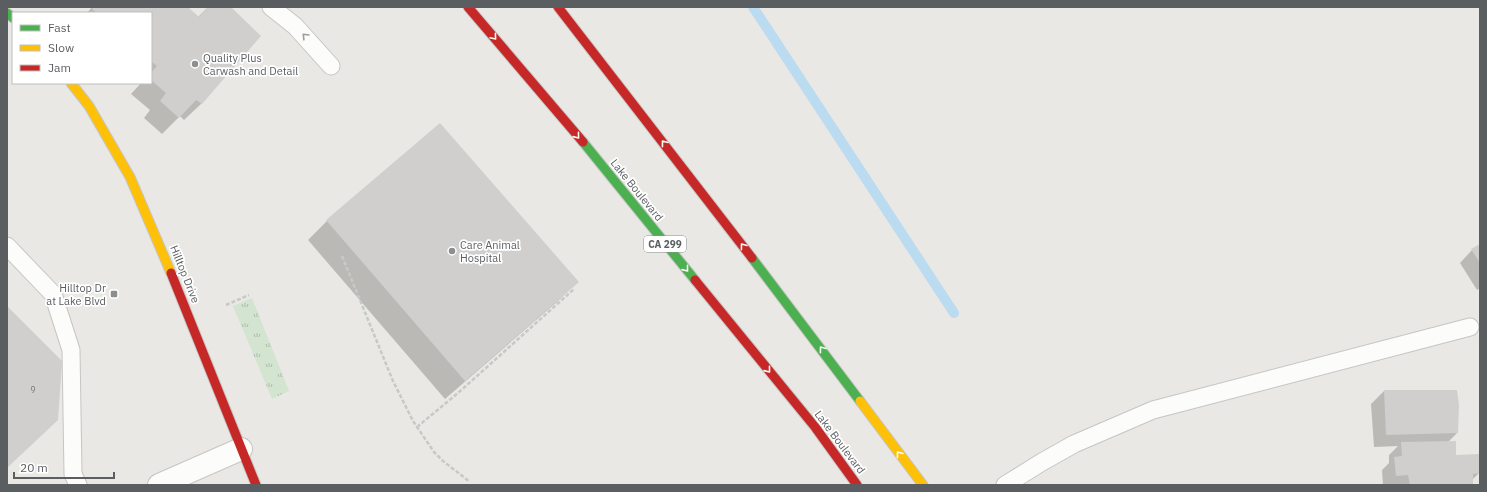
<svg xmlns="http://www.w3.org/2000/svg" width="1487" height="492" viewBox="0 0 1487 492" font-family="'IBM Plex Sans',sans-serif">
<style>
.grass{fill:url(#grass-tufts)}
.shadow{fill:#0003}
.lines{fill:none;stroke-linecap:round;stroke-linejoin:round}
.stream{stroke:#bbdbf1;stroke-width:10}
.building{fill:#d0cfcd}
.lane-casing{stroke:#c5c5c5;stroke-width:19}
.street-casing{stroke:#c5c5c5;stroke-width:24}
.fast-casing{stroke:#c5c5c5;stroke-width:11}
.slow-casing{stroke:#c5c5c5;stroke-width:11}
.jam-casing{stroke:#c5c5c5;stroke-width:11}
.path{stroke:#c5cac7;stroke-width:2.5;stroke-dasharray:4 2;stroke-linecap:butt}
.lane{stroke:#fcfcfb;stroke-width:17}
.street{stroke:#fcfcfb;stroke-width:22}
.fast{stroke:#4caf50;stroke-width:9}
.slow{stroke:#ffc107;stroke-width:9}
.jam{stroke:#c62828;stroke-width:9}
.oneway{stroke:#9b9d9f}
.oneway2{stroke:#f6fbf6}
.poi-dot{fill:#8c8e8f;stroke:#fff;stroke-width:1.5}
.labels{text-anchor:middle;stroke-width:3.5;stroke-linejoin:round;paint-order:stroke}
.number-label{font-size:9px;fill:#797c7d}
.shield{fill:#fff;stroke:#8c8e90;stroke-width:1}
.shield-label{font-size:10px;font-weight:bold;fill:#5a5e61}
.poi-label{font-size:11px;fill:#5a5e61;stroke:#fff;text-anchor:start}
.street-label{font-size:11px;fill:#5a5e61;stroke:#fff}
</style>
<defs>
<pattern id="grass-tufts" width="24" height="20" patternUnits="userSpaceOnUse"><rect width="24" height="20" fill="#d3e4d0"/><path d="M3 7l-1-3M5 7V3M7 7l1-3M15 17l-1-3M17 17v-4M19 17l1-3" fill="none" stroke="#aebcac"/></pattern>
</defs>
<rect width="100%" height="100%" fill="#eae8e4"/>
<path class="grass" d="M252 298 289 391 272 399 233 306Z"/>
<path class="shadow" d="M92 7H186L198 17 208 7H230L260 36 201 104 184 120 180 116 162 134 144 118 150 110 131 94 141 83H151V13H87Z
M327 221 577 282 558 301 445 399 308 240Z
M1480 245V288L1477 290 1460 263 1472 250Z
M1384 391H1456L1457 433 1448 442 1455 456 1479 473 1472 480V485H1383L1382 470 1389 463V455L1398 446 1374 447 1371 404Z"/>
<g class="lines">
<path class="stream" d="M753 7 954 313"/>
</g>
<path class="building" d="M93 7H188L199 17 208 7H231L261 36 202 104 196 100 179 118 160 101 166 93 151 80V73L157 66 151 61V13H97L92 9Z
M440 123 579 282 465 381 326 220Z
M1480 244V263L1471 249Z
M7 306 62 361 58 420 7 468Z
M1384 390H1457L1459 405 1458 433 1386 435Z
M1456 441V455L1480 454V473L1473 474V485H1410L1408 475 1396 476 1394 457 1402 456 1401 442Z"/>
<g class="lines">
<g class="lane-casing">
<path id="lane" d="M271 7 295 26 331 66
M7 246 53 294 71 350 73 474 78 485
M1005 485 1042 462 1074 444 1153 410 1470 327"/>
</g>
<g class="street-casing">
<path id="street" d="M159 485 241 449"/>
</g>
<g class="fast-casing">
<path id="fast" d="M7 13 13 18
M583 142 695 280
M752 258 860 401"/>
</g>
<g class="slow-casing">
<path id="slow" d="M71 83 89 106 130 177 171 273
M860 401 923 485"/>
</g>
<g class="jam-casing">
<path id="jam" d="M468 7 583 142
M558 7 752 258
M171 273 256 485
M695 280 815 427 857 485"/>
</g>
<path class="path" d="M342 256 393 381 413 421 434 452 443 461 470 482
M226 305 249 295
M417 427 458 393 574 289"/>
<use href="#lane" class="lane"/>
<use href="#street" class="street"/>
<use href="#fast" class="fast"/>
<use href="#slow" class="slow"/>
<use href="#jam" class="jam"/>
</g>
<defs><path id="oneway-chevron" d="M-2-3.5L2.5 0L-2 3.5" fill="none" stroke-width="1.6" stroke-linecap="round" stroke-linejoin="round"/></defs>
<use class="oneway" href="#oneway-chevron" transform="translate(305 36) rotate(-134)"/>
<g class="oneway2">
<use href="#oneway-chevron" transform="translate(494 37) rotate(50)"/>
<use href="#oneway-chevron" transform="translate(577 136) rotate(51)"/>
<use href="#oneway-chevron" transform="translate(664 143) rotate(-128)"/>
<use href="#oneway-chevron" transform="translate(743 246) rotate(-127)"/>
<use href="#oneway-chevron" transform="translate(686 269) rotate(51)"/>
<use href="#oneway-chevron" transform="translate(822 349) rotate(-127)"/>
<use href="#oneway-chevron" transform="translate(768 370) rotate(51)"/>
<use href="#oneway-chevron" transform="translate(899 454) rotate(-127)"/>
</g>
<g class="poi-dot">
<circle cx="195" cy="64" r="4"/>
<circle cx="452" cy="251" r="4"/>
<rect x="110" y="290" width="8" height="8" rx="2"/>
</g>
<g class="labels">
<g class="number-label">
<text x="33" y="393">9</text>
</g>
<rect class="shield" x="644" y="236" width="42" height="16" rx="3"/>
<g class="shield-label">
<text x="665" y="248">CA 299</text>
</g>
<g class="poi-label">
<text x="203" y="62">Quality Plus<tspan x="203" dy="13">Carwash and Detail</tspan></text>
<text x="460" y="249">Care Animal<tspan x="460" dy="13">Hospital</tspan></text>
<text x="106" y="292" text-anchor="end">Hilltop Dr<tspan x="106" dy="13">at Lake Blvd</tspan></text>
</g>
<g class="street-label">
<text transform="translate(637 190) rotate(51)" y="4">Lake Boulevard</text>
<text transform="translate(185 274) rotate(68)" y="4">Hilltop Drive</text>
<text transform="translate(840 442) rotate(53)" y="4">Lake Boulevard</text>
</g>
</g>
<rect width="1487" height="492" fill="none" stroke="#5a5e61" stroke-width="16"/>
<rect x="12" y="12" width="140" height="72" fill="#ffffff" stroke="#bdbfc0"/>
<rect x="20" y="25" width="20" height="6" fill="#4caf50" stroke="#bdbfc0"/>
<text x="48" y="32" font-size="12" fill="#5a5e61">Fast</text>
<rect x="20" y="45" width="20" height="6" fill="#ffc107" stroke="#bdbfc0"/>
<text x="48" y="52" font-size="12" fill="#5a5e61">Slow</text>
<rect x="20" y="65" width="20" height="6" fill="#c62828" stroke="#bdbfc0"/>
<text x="48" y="72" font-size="12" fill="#5a5e61">Jam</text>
<path d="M14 472v6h100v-6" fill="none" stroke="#5a5e61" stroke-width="2"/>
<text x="20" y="472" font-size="12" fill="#5a5e61" stroke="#ffffff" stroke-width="3" paint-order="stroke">20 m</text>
</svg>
